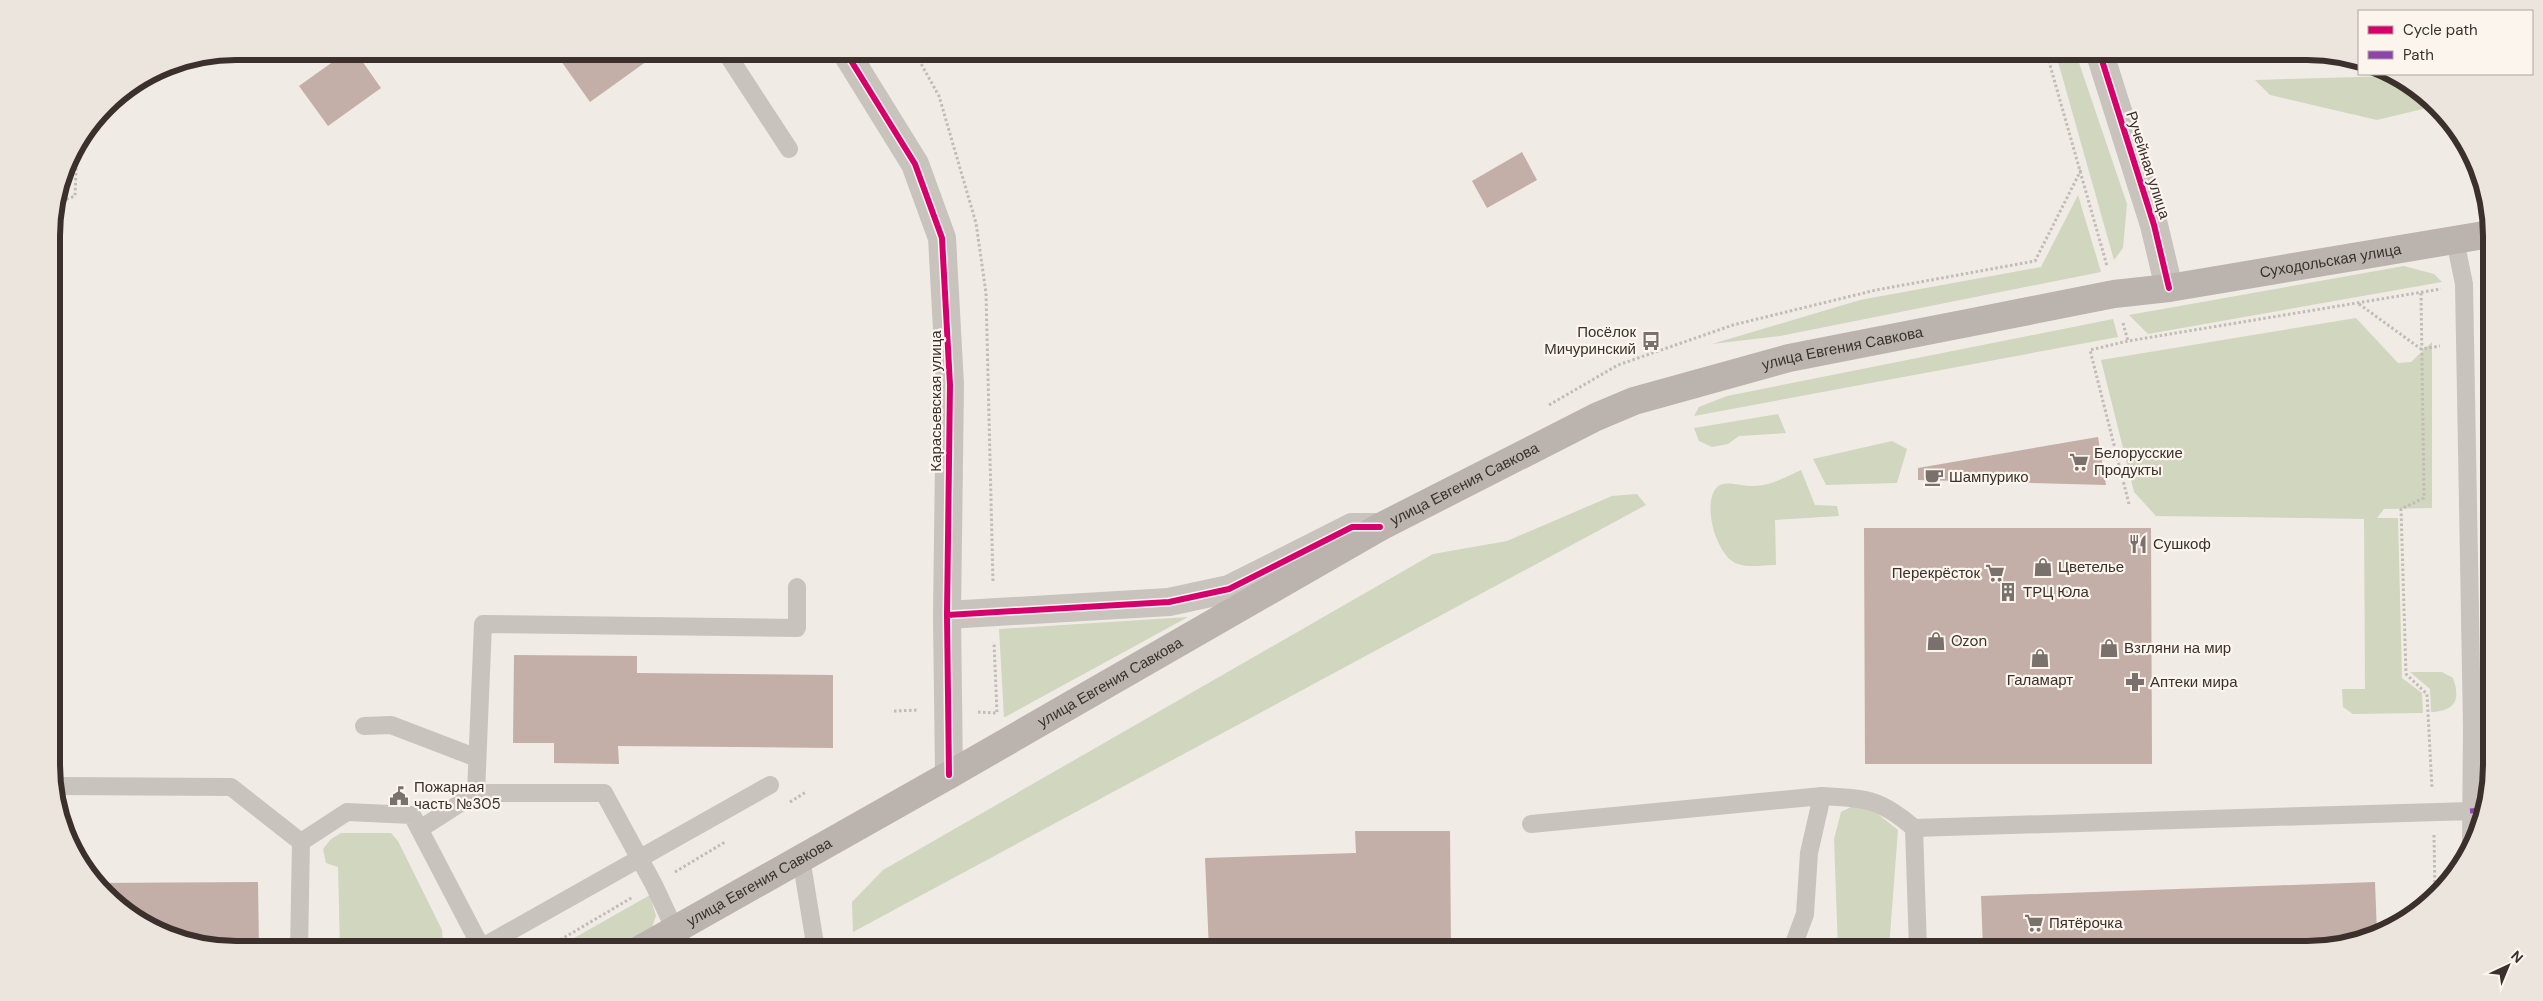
<svg xmlns="http://www.w3.org/2000/svg" width="2543" height="1001" viewBox="0 0 2543 1001" font-family="'DM Sans',sans-serif">
<style>
.green{fill:#d1d6bf}
.building{fill:#c3afa7}
.lines{fill:none;stroke-linecap:round;stroke-linejoin:round}
.path{stroke:#c2bbb6;stroke-width:3;stroke-dasharray:2.5 2.5;stroke-linecap:butt}
.service{stroke:#c9c3be;stroke-width:18}
.minor{stroke:#c9c3be;stroke-width:28}
.tertiary{stroke:#c9c3be;stroke-width:28}
.secondary{stroke:#bab3ae;stroke-width:28}
.quiet{stroke:#8e44ad;stroke-width:5;stroke-dasharray:10 5;stroke-linecap:butt}
.cycleway-casing{stroke:#fbf5ee;stroke-width:9}
.cycleway{stroke:#d6006c;stroke-width:6}
.labels{text-anchor:middle;stroke-width:4.5;stroke-linejoin:round;paint-order:stroke}
.street-label{font-size:15px;fill:#3b302b;stroke:#fbf5ee}
.poi-label{font-size:15px;fill:#3b302b;stroke:#fbf5ee;text-anchor:start}
.rim{fill:none;stroke:#3b302b;stroke-width:6}
</style>
<rect width="100%" height="100%" fill="#f0ebe5"/>
<path class="green" d="M2055 51H2075L2127 204 2123 248 2114 260Z
M2396 76 2410 83 2435 106 2377 120 2270 95 2255 80Z
M2078 195 2101 272 1780 336 1712 344 1860 300 2041 267Z
M2404 266 2434 274 2442 282 2148 334 2129 315Z
M2356 318 2398 363 2411 362 2432 342V508L2384 509 2377 518H2398L2402 678 2422 693 2423 713 2353 714 2343 707 2342 689H2365L2364 519H2368L2156 516 2134 492 2101 360Z
M2113 319 2118 337 1694 416 1699 407 1727 396Z
M1778 414 1786 433 1739 436 1728 444 1712 447 1699 441 1694 428Z
M1892 441 1907 449 1897 483 1826 485 1813 459Z
M1801 470 1815 505 1837 506 1839 516 1775 520 1776 565C1764 565 1750 568 1738 564 1717 558 1701 504 1717 487 1725 479 1743 487 1754 486 1770 486 1786 477 1801 470Z
M1637 494 1646 505 853 932 852 902 883 870 1433 554 1507 541 1612 496Z
M1188 617 1005 717H1004L999 629Z
M2410 672H2442L2453 678C2461 700 2455 711 2431 712L2430 689Z
M1855 805 1874 811 1898 830 1889 948 1838 949 1834 839 1841 812Z
M341 833H391L398 841 442 930 443 944 439 950H340L338 867 326 863 323 849 331 839Z
M650 895 656 916 651 930 616 950H553Z"/>
<path class="building" d="M348 51H355L381 88 328 126 299 86Z
M554 51H661L590 102Z
M1522 152 1537 180 1487 208 1472 181Z
M2098 437 2106 485 1918 480V468Z
M1864 528H2151L2152 764H1865Z
M514 655 637 656V673L833 675V748L618 746 619 764 554 763V743H513Z
M1355 831H1450L1451 950H1209L1205 858 1356 853Z
M258 882 259 950H236L176 940 133 918 95 883Z
M2375 882 2377 934 2367 940 2319 949H1983L1981 896Z"/>
<g class="lines">
<path class="path" d="M914 51 939 96 976 223 986 293 993 583
M2046 51 2107 266
M57 203 75 196 77 146
M2421 293 2424 498 2401 509 2406 674 2427 694 2432 789
M2359 304 2421 349 2440 346
M2123 323 2128 341
M1549 405 1618 365 1733 325 1876 290 2035 261 2081 170
M2129 504 2090 350 2128 341 2441 289
M894 711 919 710
M978 712 997 713 994 642
M790 802 806 792
M2434 835 2435 896
M675 872 725 842
M543 950 633 897"/>
<path class="service" d="M725 51 789 149
M2455 240 2464 284 2472 726 2471 845
M364 726 391 725 477 758
M55 786 231 787 301 842 299 950
M1531 824 1822 796C1867 799 1879 798 1914 828
M420 829 476 793
M301 842 347 812 412 815 481 947
M801 858 816 950
M675 930 654 885 604 793H476L483 624 797 628V587
M1792 949 1805 914 1809 853 1822 796
M1918 949 1914 828 2470 811
M477 950 770 785"/>
<path class="minor" d="M845 51 915 164 942 238 950 385 947 615 949 775
M947 615 1169 602 1229 589 1352 527H1380"/>
<path class="tertiary" d="M2099 51 2154 225 2169 288"/>
<path class="secondary" id="s1" d="M639 950 949 775 1380 527 1596 417 1634 401 1789 358 1978 321 2114 294 2169 288 2490 234"/>
<path class="quiet" d="M2470 811 2484 810"/>
<g class="cycleway-casing">
<path id="cycleway" d="M845 51 915 164 942 238 950 385 947 615 949 775
M2099 51 2154 225 2169 288
M947 615 1169 602 1229 589 1352 527H1380"/>
</g>
<use href="#cycleway" class="cycleway"/>
</g>
<defs>
<g id="bus-bare" transform="scale(1.5)"><path d="M-5-6H5V4H4V6H2V4H-2V6H-4V4H-5ZM-3.5-4V0h7V-4ZM-3.5 1.2v1.5H-2V1.2ZM2 1.2v1.5H3.5V1.2Z" fill="#7a716c" stroke="#fbf5ee" stroke-width="2.5" paint-order="stroke"/></g>
<g id="supermarket-bare" transform="scale(1.5)"><path d="M-6-5.5h2.5l.6 2H6L4.5 2H-2.5L-4.4-4H-6ZM-1.5 3.2a1.3 1.3 0 1 0 .1 0ZM3 3.2a1.3 1.3 0 1 0 .1 0Z" fill="#7a716c" stroke="#fbf5ee" stroke-width="2.5" paint-order="stroke"/></g>
<g id="cafe-bare" transform="scale(1.5)"><path d="M-5.5-4.5H6V0H3Q3 3.5 0 3.5H-2.5Q-5.5 3.5-5.5 0ZM3-3.2v2h1.7v-2ZM-6 4.5H4V6H-6Z" fill="#7a716c" stroke="#fbf5ee" stroke-width="2.5" paint-order="stroke"/></g>
<g id="restaurant-bare" transform="scale(1.5)"><path d="M-5-6h1v4h1v-4h1v4h1v-4h1v5L-1.5 .5V6h-2V.5L-5-1ZM5-6V6H3V1.5H1.5Q1.5-4 5-6Z" fill="#7a716c" stroke="#fbf5ee" stroke-width="2.5" paint-order="stroke"/></g>
<g id="shop-bare" transform="scale(1.5)"><path d="M-5-2.5h2.3a2.7 3.5 0 0 1 5.4 0H5L5.5 6h-11ZM-1.5-2.5h3a1.5 2.3 0 0 0-3 0Z" fill="#7a716c" stroke="#fbf5ee" stroke-width="2.5" paint-order="stroke"/></g>
<g id="building-bare" transform="scale(1.5)"><path d="M-4-6H4V6H1V3H-1V6H-4ZM-2.5-4.3h1.7v1.8h-1.7ZM.8-4.3h1.7v1.8H.8ZM-2.5-1h1.7V.8h-1.7ZM.8-1h1.7V.8H.8Z" fill="#7a716c" stroke="#fbf5ee" stroke-width="2.5" paint-order="stroke"/></g>
<g id="pharmacy-bare" transform="scale(1.5)"><path d="M-2-6h4v4h4v4h-4v4h-4v-4h-4v-4h4Z" fill="#7a716c" stroke="#fbf5ee" stroke-width="2.5" paint-order="stroke"/></g>
<g id="civic-bare" transform="scale(1.5)"><path d="M-.6-6.5H3V-4.5H.6V-3L4-1V1h2V6H-6V1h2V-1L-.6-3ZM-1.2 2.5V6h2.4V2.5Z" fill="#7a716c" stroke="#fbf5ee" stroke-width="2.5" paint-order="stroke"/></g>
</defs>
<g fill-rule="evenodd">
<use href="#bus-bare" x="1651" y="341"/>
<use href="#supermarket-bare" x="2079" y="462"/>
<use href="#cafe-bare" x="1934" y="477"/>
<use href="#restaurant-bare" x="2138" y="544"/>
<use href="#shop-bare" x="2043" y="567"/>
<use href="#supermarket-bare" x="1995" y="573"/>
<use href="#building-bare" x="2008" y="592"/>
<use href="#shop-bare" x="1936" y="641"/>
<use href="#shop-bare" x="2109" y="648"/>
<use href="#shop-bare" x="2040" y="658"/>
<use href="#pharmacy-bare" x="2135" y="682"/>
<use href="#civic-bare" x="399" y="796"/>
<use href="#supermarket-bare" x="2034" y="923"/>
</g>
<g class="labels">
<g class="street-label">
<text transform="translate(2148 165) rotate(72)" y="5">Ручейная улица</text>
<text dy="5" stroke="none"><textPath href="#s1" startOffset="1848">Суходольская улица</textPath></text>
<text dy="5" stroke="none"><textPath href="#s1" startOffset="1352">улица Евгения Савкова</textPath></text>
<text transform="translate(936 401) rotate(-90)" y="5">Карасьевская улица</text>
<text dy="5" stroke="none"><textPath href="#s1" startOffset="948">улица Евгения Савкова</textPath></text>
<text dy="5" stroke="none"><textPath href="#s1" startOffset="542">улица Евгения Савкова</textPath></text>
<text dy="5" stroke="none"><textPath href="#s1" startOffset="138">улица Евгения Савкова</textPath></text>
</g>
<g class="poi-label">
<text x="1636" y="337" text-anchor="end">Посёлок<tspan x="1636" dy="17">Мичуринский</tspan></text>
<text x="2094" y="458">Белорусские<tspan x="2094" dy="17">Продукты</tspan></text>
<text x="1949" y="482">Шампурико</text>
<text x="2153" y="549">Сушкоф</text>
<text x="2058" y="572">Цветелье</text>
<text x="1980" y="578" text-anchor="end">Перекрёсток</text>
<text x="2023" y="597">ТРЦ Юла</text>
<text x="1951" y="646">Ozon</text>
<text x="2124" y="653">Взгляни на мир</text>
<text x="2040" y="685" text-anchor="middle">Галамарт</text>
<text x="2150" y="687">Аптеки мира</text>
<text x="414" y="792">Пожарная<tspan x="414" dy="17">часть №305</tspan></text>
<text x="2049" y="928">Пятёрочка</text>
</g>
</g>
<path d="M0 0H2543V1001H0ZM236 60H2307A176 176 0 0 1 2483 236V765A176 176 0 0 1 2307 941H236A176 176 0 0 1 60 765V236A176 176 0 0 1 236 60Z" fill="#ece5de" fill-rule="evenodd"/>
<path class="rim" d="M236 60H2307A176 176 0 0 1 2483 236V765A176 176 0 0 1 2307 941H236A176 176 0 0 1 60 765V236A176 176 0 0 1 236 60Z"/>
<rect x="2358" y="10" width="175" height="65" fill="#fbf5ee" stroke="#aea6a0"/>
<rect x="2368" y="26" width="25" height="8" fill="#d6006c" stroke="#aea6a0"/>
<text x="2403" y="35" font-size="15" fill="#3b302b">Cycle path</text>
<rect x="2368" y="51" width="25" height="8" fill="#8e44ad" stroke="#aea6a0"/>
<text x="2403" y="60" font-size="15" fill="#3b302b">Path</text>
<g transform="translate(2508 966) rotate(44)" stroke="#fbf5ee" stroke-width="4" paint-order="stroke">
<path d="M0-4L9 19L0 12L-9 19Z" fill="#3b302b"/>
<text y="-8" font-size="14" font-weight="bold" text-anchor="middle" fill="#3b302b">N</text>
</g>
</svg>
